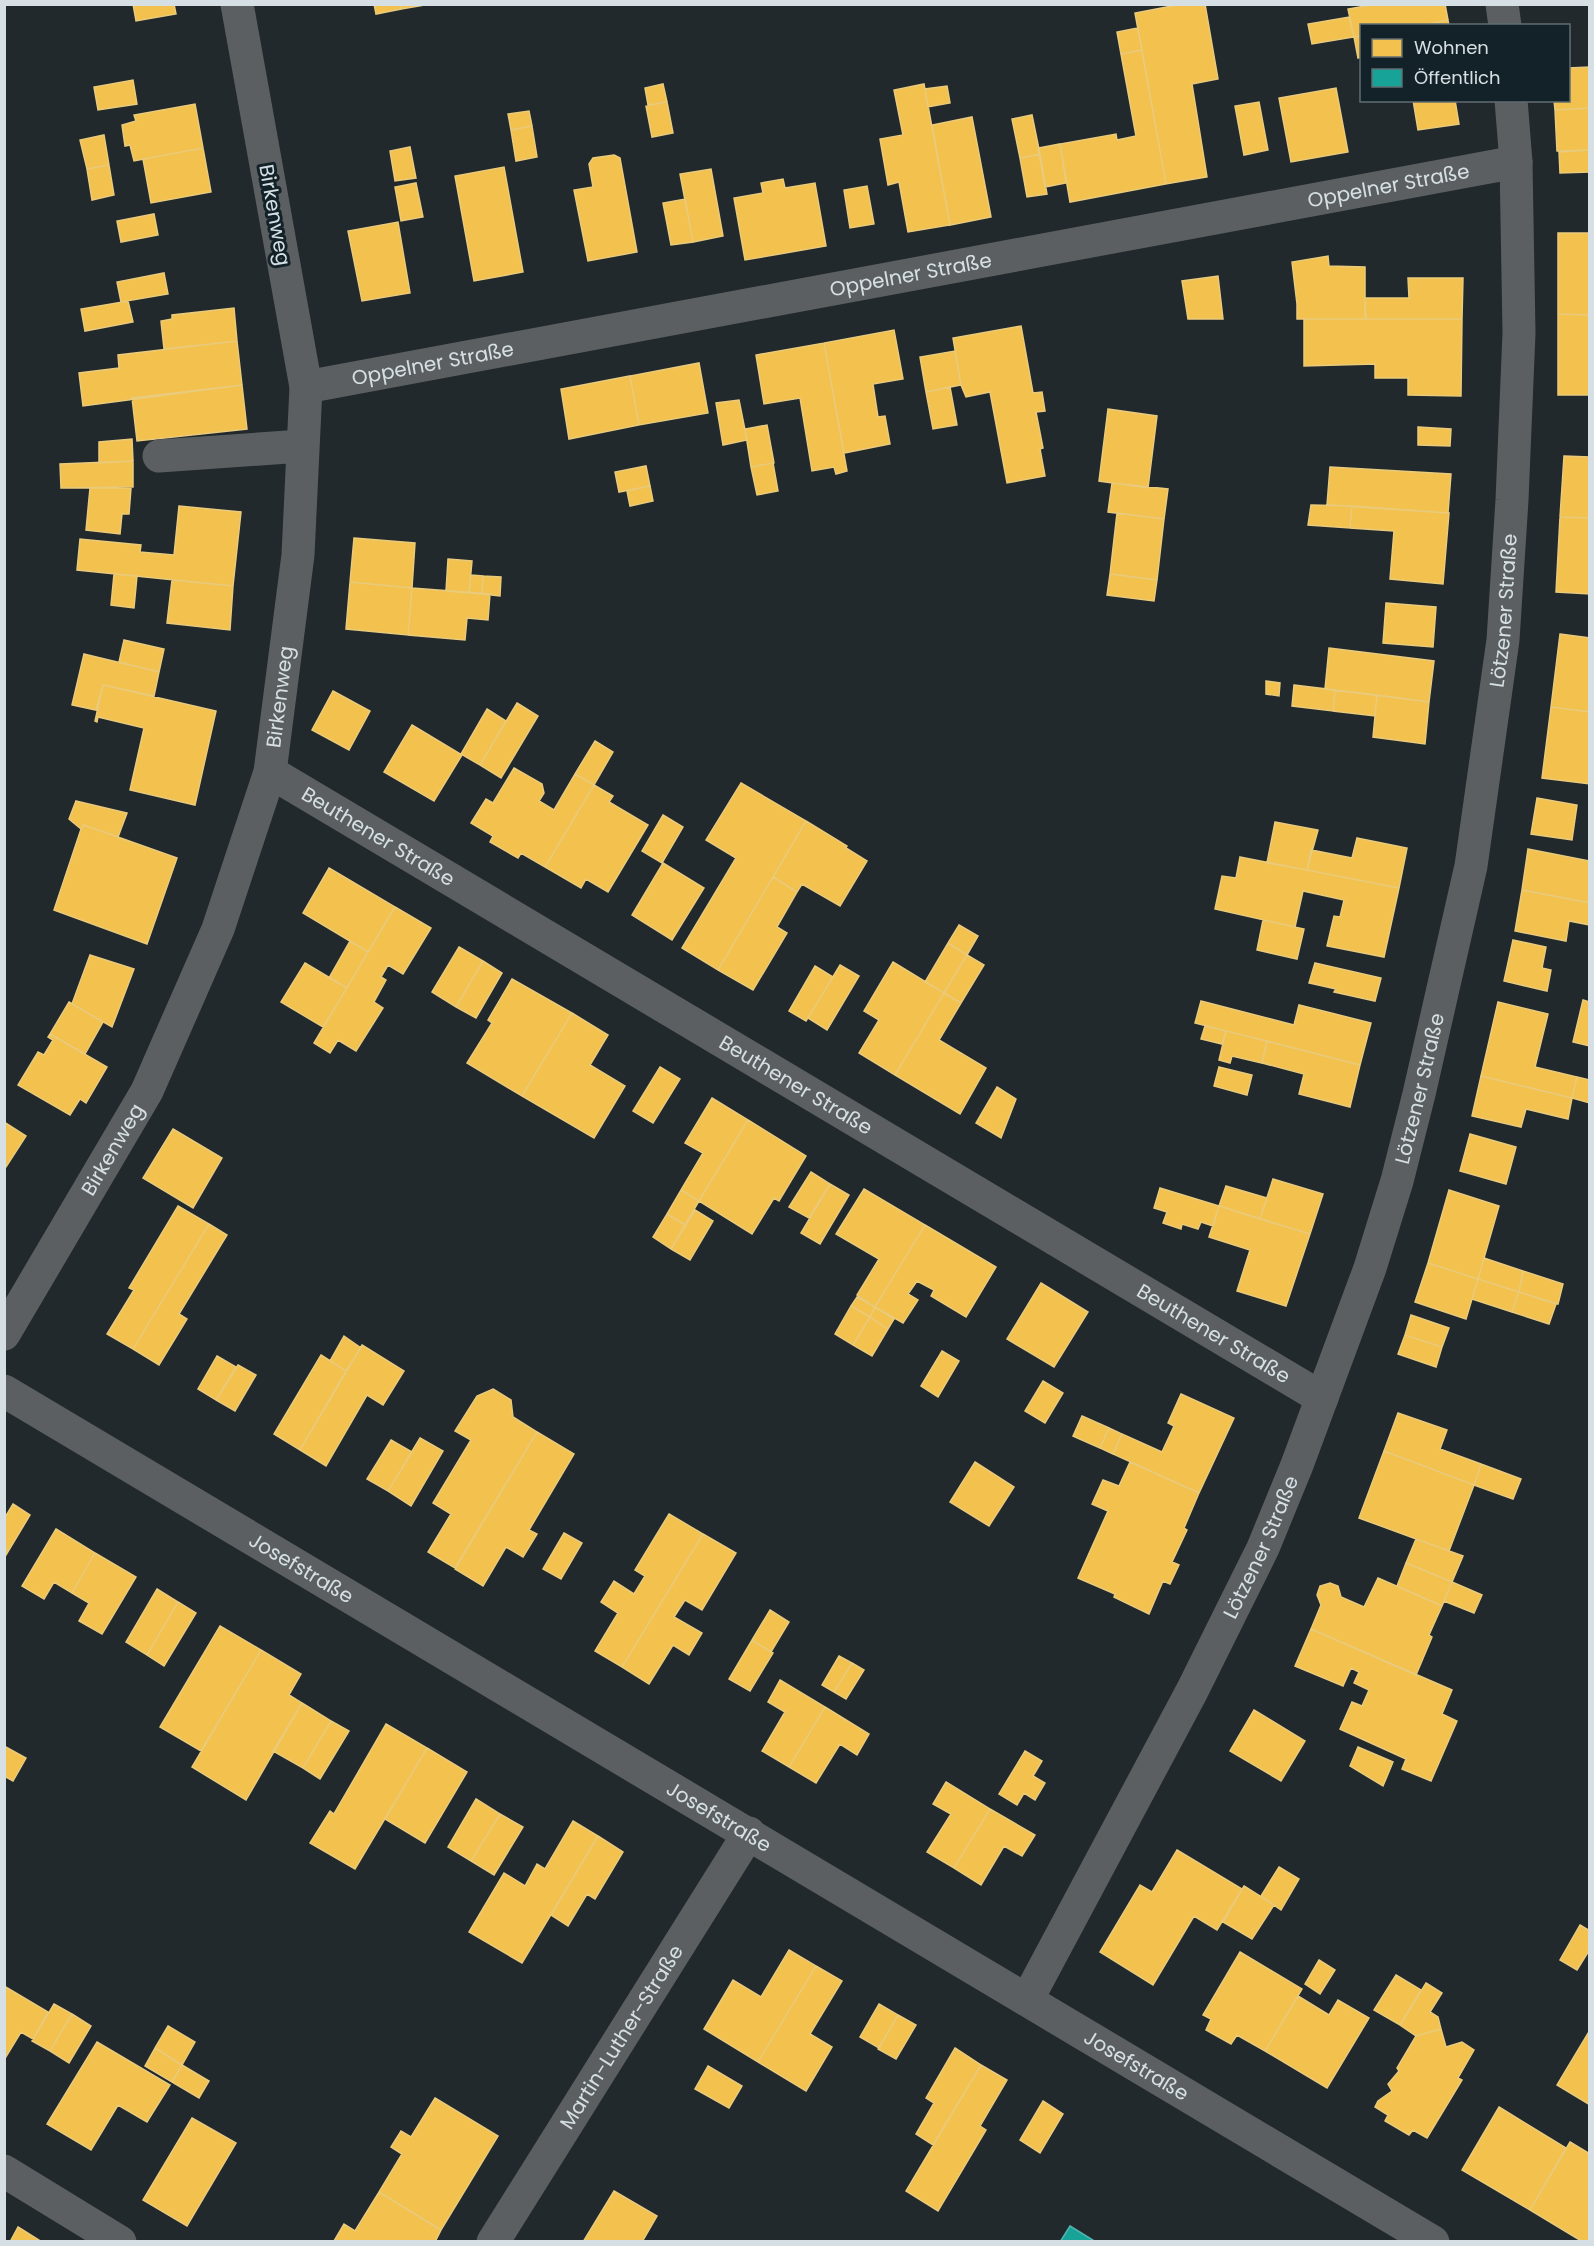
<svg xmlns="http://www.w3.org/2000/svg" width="1594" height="2246" viewBox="0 0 1594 2246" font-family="Poppins,sans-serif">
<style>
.homes{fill:#f2c14e;stroke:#eaca7b;stroke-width:1.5}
.public{fill:#17a398;stroke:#50b5af;stroke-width:1.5}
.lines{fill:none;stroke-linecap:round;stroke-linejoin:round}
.minor{stroke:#5b5f61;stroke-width:33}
.labels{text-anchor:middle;stroke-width:6;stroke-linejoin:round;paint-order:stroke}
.street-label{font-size:20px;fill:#d6e0e4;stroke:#122228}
</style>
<rect width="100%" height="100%" fill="#21292c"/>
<path class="homes" d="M133 4H174L176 14 136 21Z
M374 4H401L402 9 376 14Z
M401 4H424V5L402 9Z
M1182 4H1205L1218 79 1192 84 1207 177 1166 184 1135 13Z
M1376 4H1445L1448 20 1420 26H1362V36L1354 37 1348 9Z
M1349 17 1354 37 1312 44 1308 24Z
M1448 20 1449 26H1420Z
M1138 28 1142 50 1121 54 1117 32Z
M1362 36V57L1358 58 1354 37Z
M1142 50 1166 184 1070 202 1060 144 1116 134 1117 140 1136 136 1121 54Z
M1590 67V108L1555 110 1554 100H1568V68Z
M133 80 137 104 98 110 94 87Z
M663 84 667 102 648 105 645 88Z
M924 84 950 225 908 232 899 182 888 185 880 139 903 135 894 90Z
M947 86 950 103 928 107 925 89Z
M1336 88 1348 152 1291 162 1279 98Z
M1413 100H1455L1459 124 1418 130Z
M667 102 673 133 652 137 646 106Z
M1259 102 1268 150 1244 155 1235 106Z
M195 104 203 148 134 161 130 145 125 146 122 125 136 121 134 115Z
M1590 108V150L1557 151 1555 110Z
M529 111 532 126 511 130 508 114Z
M1032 115 1040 154 1020 158 1012 119Z
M972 117 991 217 950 225 932 125Z
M532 126 537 157 516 161 511 130Z
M104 135 109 165 87 169 80 140Z
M1060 144 1066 183 1045 187 1038 148Z
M410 147 416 178 395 181 390 151Z
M203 148 211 192 151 203 143 159Z
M1590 150V172L1560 173 1559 152Z
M1040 154 1047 194 1027 197 1020 158Z
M614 155 620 158 637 252 588 261 574 190 593 187 589 164 593 158Z
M109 165 114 195 92 200 87 169Z
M504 167 523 272 474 281 455 176Z
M711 169 723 236 693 242 680 174Z
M783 179 785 188 815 183 826 246 745 260 734 198 763 193 761 183Z
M416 183 423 217 401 221 395 187Z
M867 186 874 224 850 228 844 190Z
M685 199 693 242 671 245 663 203Z
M154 214 158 235 121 242 117 221Z
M398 222 410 293 362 301 348 231Z
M1558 233H1590V315L1558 314Z
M1328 256 1329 266 1365 267V319H1297V304L1292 262Z
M164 273 168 294 121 302 117 282Z
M1218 276 1223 319H1188L1182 281Z
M1408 278H1463L1462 319H1366L1365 298H1409Z
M128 301 133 322 85 331 81 309Z
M234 308 237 341 164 349 161 321 172 319V315Z
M1558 314 1590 315V395H1558Z
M1304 319H1462L1461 396 1408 395V378H1375V364L1304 366Z
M1021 326 1033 393 1042 392 1045 411 1036 412 1043 448 1040 449 1045 476 1007 483 990 392 966 397 961 385 953 338Z
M894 330 903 379 873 384 878 417 885 416 890 444 844 453 824 343Z
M237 341 242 385 83 406 79 373 119 368 118 355Z
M824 343 847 471 836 474 834 467 812 471 800 398 764 404 756 355Z
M955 351 961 385 926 392 920 357Z
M699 363 708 413 639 425 630 376Z
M630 376 639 425 569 439 561 389Z
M242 385 247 429 137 441 132 398Z
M950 387 957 425 933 429 926 392Z
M739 400 747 440 723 445 716 403Z
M1108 409 1157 416 1148 488 1099 481Z
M767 425 774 463 751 467 745 429Z
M1418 427 1451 429 1450 446 1418 445Z
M132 439 133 461 99 463V442Z
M1564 456 1590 457V518L1560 517Z
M133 461V487L61 488 60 464Z
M773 463 778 491 757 495 751 467Z
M646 466 650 486 619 492 615 472Z
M1330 467 1451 474 1448 513 1327 505Z
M1112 483 1168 489 1164 519 1108 512Z
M650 486 653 501 630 506 627 491Z
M90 488H131L129 514H122L120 534 86 530Z
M1311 505 1352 506 1350 528 1308 525Z
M179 506 241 512 233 586 77 570 80 539 141 545 140 552 174 555Z
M1352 506 1449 513 1443 584 1390 579 1394 531 1350 528Z
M1117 513 1164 519 1157 580 1110 574Z
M1560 517 1590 518V594L1556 592Z
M354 538 415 543 412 588 350 582Z
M448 559 472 561 469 593 446 591Z
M114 574 137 576 134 608 111 605Z
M1110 574 1157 580 1154 601 1107 595Z
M471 575 483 576 482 594 469 593Z
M483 576 501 577 500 596 482 594Z
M172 580 233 586 230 630 167 623Z
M350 582 412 588 408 635 346 629Z
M412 588 490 594 488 620 467 618 465 640 408 635Z
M1386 603 1436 607 1433 647 1383 643Z
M1560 634 1590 638V712L1551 707Z
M124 640 164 649 159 672 119 662Z
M1329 648 1434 661 1429 702 1325 689Z
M84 654 159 672 154 696 103 685 96 710 72 705Z
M1266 681 1280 683 1279 696 1266 694Z
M103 685 216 711 195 805 130 790 144 728 98 717 97 722 95 721Z
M1294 685 1335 690 1333 711 1292 706Z
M1335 690 1377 695 1375 716 1333 711Z
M333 691 370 711 349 750 312 730Z
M1377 695 1429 702 1425 744 1373 737Z
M517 703 538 716 501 778 480 765Z
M1551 707 1590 712V784L1542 778Z
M487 709 506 721 480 765 461 754Z
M412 725 462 755 434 801 384 772Z
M595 741 613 752 594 785 575 774Z
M514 768 542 784 544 793 539 801 554 810 575 774 594 785 545 867 521 853 518 858 490 842 493 836 471 823 486 799 493 803Z
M741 783 806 821 718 970 682 948 736 858 706 840Z
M594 785 613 796 609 802 648 825 608 892 586 879 581 888 545 867Z
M1537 798 1577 805 1572 840 1531 834Z
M76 801 127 813 118 837 84 825 81 829 69 819Z
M663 815 683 827 662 863 642 851Z
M806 821 847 846 846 848 867 861 840 906 802 884 797 892 773 877Z
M1275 822 1318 830 1307 870 1267 863Z
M84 825 177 858 147 944 54 910 81 829Z
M1357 838 1407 848 1399 888 1307 870 1311 850 1352 858Z
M1528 849 1590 861V903L1522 890Z
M1240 857 1399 888 1384 957 1327 946 1334 916 1340 917 1344 900 1303 891 1295 927 1215 909 1222 876 1236 878Z
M663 863 704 888 672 940 632 915Z
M329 868 395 907 368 952 303 913Z
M773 877 797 892 777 927 787 933 753 990 718 970Z
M1522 890 1590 903V925L1569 921 1566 941 1515 931Z
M395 907 431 928 403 974 388 965 381 977 386 980 374 1002 383 1008 356 1051 338 1040 330 1053 314 1043Z
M1263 920 1304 929 1297 959 1257 950Z
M959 925 978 936 967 955 948 943Z
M1513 940 1546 947 1542 968 1551 970 1547 991 1504 981Z
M350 941 368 952 347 988 329 978Z
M948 943 967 955 944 993 925 982Z
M459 947 483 961 456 1007 432 992Z
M90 955 134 969 112 1027 72 1004Z
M967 955 984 965 961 1003 944 993Z
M483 961 502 973 476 1018 456 1007Z
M893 962 944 993 895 1075 859 1053 879 1020 864 1011Z
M305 963 347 988 323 1027 281 1002Z
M1315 963 1381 978 1375 1001 1334 992 1336 989 1309 983Z
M840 965 859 976 827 1030 808 1018Z
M815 966 833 977 806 1021 789 1011Z
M512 979 572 1013 522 1096 467 1063 492 1023 488 1020Z
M944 993 961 1003 939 1040 986 1068 960 1114 895 1075Z
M1583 1000 1590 1002V1046L1573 1042Z
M1201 1001 1294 1025 1299 1005 1371 1023 1360 1065 1195 1023Z
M69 1002 103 1022 85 1054 50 1034Z
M1498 1002 1548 1014 1535 1067 1577 1077 1572 1098 1481 1076Z
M572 1013 608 1035 590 1065 625 1086 594 1138 522 1096Z
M1205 1026 1226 1031 1222 1044 1201 1039Z
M1226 1031 1267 1041 1262 1063 1232 1056 1230 1063 1219 1060Z
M50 1034 107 1067 86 1103 80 1099 70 1115 18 1085 38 1052 44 1055 53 1040 48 1037Z
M1267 1041 1360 1065 1350 1107 1299 1094 1304 1074 1262 1063Z
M660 1067 680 1079 653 1123 633 1111Z
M1219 1067 1252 1075 1247 1095 1214 1086Z
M1481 1076 1572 1098 1568 1119 1526 1109 1521 1127 1472 1116Z
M1577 1077 1590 1080V1103L1572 1098Z
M997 1087 1016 1099 1001 1138 976 1123Z
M712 1098 748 1120 699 1201 681 1190 703 1153 685 1143Z
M748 1120 806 1156 779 1201 774 1198 752 1234 699 1201Z
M4 1122 26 1136 6 1167H4Z
M173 1129 222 1158 193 1208 143 1178Z
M1470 1134 1516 1147 1506 1184 1460 1171Z
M811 1172 830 1184 809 1218 789 1207Z
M1273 1179 1323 1194 1310 1234 1260 1219Z
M830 1184 849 1195 820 1244 801 1233Z
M1226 1186 1267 1198 1260 1219 1219 1206Z
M1160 1188 1219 1206 1213 1226 1201 1222 1198 1229 1182 1224 1181 1229 1163 1223 1167 1212 1154 1208Z
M864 1189 925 1225 875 1307 857 1295 879 1259 836 1234Z
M681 1190 699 1201 685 1225 667 1214Z
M1449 1190 1499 1206 1478 1279 1428 1263Z
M178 1206 209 1224 133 1349 107 1334 134 1290 129 1288Z
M1219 1206 1310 1234 1286 1306 1237 1291 1250 1250 1209 1237Z
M695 1210 713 1221 690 1260 671 1249Z
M667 1214 685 1225 671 1249 653 1237Z
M209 1224 227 1235 179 1314 187 1319 159 1365 133 1349Z
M925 1225 996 1267 966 1317 931 1296 934 1290 917 1281 908 1294 918 1300 903 1323 875 1307Z
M1484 1258 1523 1271 1519 1292 1478 1279Z
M1428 1263 1478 1279 1466 1319 1415 1302Z
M1523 1271 1563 1284 1558 1304 1519 1292Z
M1478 1279 1519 1292 1512 1312 1472 1299Z
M1041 1283 1088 1312 1054 1367 1007 1339Z
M1519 1292 1556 1304 1549 1324 1512 1312Z
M857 1297 875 1307 870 1317 851 1306Z
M851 1306 870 1317 853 1345 835 1334Z
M875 1307 894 1319 888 1329 870 1317Z
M1411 1315 1449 1328 1442 1347 1405 1335Z
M870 1317 888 1329 872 1356 853 1345Z
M1405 1335 1442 1347 1436 1367 1398 1354Z
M344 1336 361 1348 346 1371 330 1361Z
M362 1345 404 1371 383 1405 367 1395 326 1466 300 1450Z
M942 1351 959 1361 938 1397 921 1386Z
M321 1355 346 1371 300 1450 274 1434Z
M217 1356 236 1367 216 1400 198 1389Z
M238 1365 256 1375 235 1411 216 1400Z
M1043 1381 1063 1393 1045 1423 1025 1411Z
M493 1389 511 1400 513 1417 537 1432 455 1568 428 1552 451 1514 433 1503 471 1440 455 1431 477 1396Z
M1181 1394 1234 1418 1199 1493 1113 1454 1122 1434 1162 1452 1174 1426 1168 1423Z
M1398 1413 1447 1430 1440 1449 1481 1464 1474 1485 1384 1451Z
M1082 1416 1109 1428 1100 1448 1073 1436Z
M1109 1428 1122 1434 1113 1454 1100 1448Z
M537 1432 574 1454 529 1530 537 1534 523 1557 506 1547 483 1586 455 1569Z
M420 1438 443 1451 411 1506 388 1491Z
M391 1440 412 1452 388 1491 367 1479Z
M1384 1451 1474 1485 1449 1551 1359 1518Z
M975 1462 1014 1487 989 1526 950 1502Z
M1130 1462 1199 1493 1184 1528 1187 1530 1172 1562 1179 1565 1170 1584 1163 1581 1149 1614 1114 1597 1115 1594 1078 1578 1108 1511 1092 1504 1103 1480 1119 1486Z
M1481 1464 1521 1479 1513 1499 1474 1485Z
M13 1504 30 1515 6 1555 4 1519Z
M669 1514 703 1534 622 1667 595 1651 618 1613 601 1602 614 1581 634 1594 645 1576 635 1570Z
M56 1529 95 1553 72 1593 54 1582 44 1599 22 1586Z
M564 1533 582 1543 561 1579 543 1569Z
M703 1534 736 1553 702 1610 685 1600 674 1617 702 1633 689 1655 673 1645 649 1684 622 1667Z
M1416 1539 1463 1556 1452 1582 1406 1563Z
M95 1553 136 1577 102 1634 79 1621 89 1603 72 1593Z
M1406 1563 1452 1582 1442 1606 1397 1586Z
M1378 1578 1442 1606 1429 1635 1432 1637 1416 1675 1311 1629 1321 1605 1317 1595 1320 1586 1330 1583 1338 1586 1341 1597 1364 1607Z
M1452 1582 1482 1595 1474 1613 1444 1601Z
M157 1589 178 1602 147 1655 126 1642Z
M178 1602 196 1613 164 1666 147 1655Z
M770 1610 789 1622 771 1652 752 1640Z
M220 1626 261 1650 201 1751 160 1727Z
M1311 1629 1452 1690 1442 1714 1457 1721 1431 1781 1402 1769 1406 1759 1340 1729 1352 1702 1362 1706 1369 1690 1354 1683 1359 1672 1351 1668 1343 1686 1295 1666Z
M752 1640 773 1653 750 1691 729 1679Z
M261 1650 301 1674 289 1695 302 1703 246 1800 192 1767Z
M839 1656 852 1663 834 1692 822 1685Z
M852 1663 864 1670 846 1699 834 1692Z
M780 1680 825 1707 789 1767 762 1751 785 1712 768 1702Z
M302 1703 331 1721 303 1768 273 1751Z
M825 1707 869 1734 857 1755 840 1744 816 1783 789 1767Z
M1254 1710 1305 1741 1281 1781 1230 1751Z
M331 1721 349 1731 320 1779 303 1768Z
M386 1724 427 1748 355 1869 310 1843 330 1811 334 1814Z
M4 1746 26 1758 13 1781 4 1776Z
M1358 1747 1393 1762 1383 1786 1350 1766Z
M427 1748 467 1772 425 1843 385 1819Z
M1025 1751 1042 1761 1033 1776 1045 1783 1035 1800 1024 1793 1017 1805 999 1794Z
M946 1782 990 1809 954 1868 927 1852 951 1814 933 1804Z
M476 1799 500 1814 471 1861 448 1847Z
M990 1809 1035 1835 1022 1856 1004 1846 981 1885 954 1868Z
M500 1814 523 1827 494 1875 471 1861Z
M573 1821 598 1836 522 1963 469 1932 504 1873 525 1886 537 1864 545 1869Z
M598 1836 623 1852 595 1899 587 1894 568 1926 551 1915Z
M1177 1850 1242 1889 1217 1930 1194 1916 1153 1985 1100 1952 1140 1885 1152 1892Z
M1279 1867 1299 1879 1281 1910 1261 1896Z
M1244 1886 1274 1905 1252 1939 1223 1922Z
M1580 1925 1590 1931V1949L1577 1970 1560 1960Z
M789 1950 816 1966 758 2062 704 2029 733 1980 761 1997Z
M1240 1952 1302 1989 1265 2051 1237 2035 1231 2044 1206 2030 1211 2019 1203 2015Z
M1319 1960 1335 1970 1320 1994 1305 1984Z
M816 1966 842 1981 810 2034 832 2047 806 2091 758 2062Z
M1396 1975 1421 1990 1400 2025 1374 2010Z
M1426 1983 1442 1993 1430 2012 1438 2017 1441 2029 1416 2036 1400 2025Z
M4 1986 48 2012 33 2039 21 2032 4 2060Z
M1298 1996 1329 2015 1338 2000 1369 2018 1327 2088 1265 2051Z
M54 2004 72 2014 50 2051 32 2041Z
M879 2004 898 2015 879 2048 860 2037Z
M72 2014 91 2026 69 2063 50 2051Z
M898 2015 916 2025 896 2059 878 2049Z
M168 2026 195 2042 182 2065 155 2048Z
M1441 2029 1446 2047 1462 2042 1474 2050 1458 2078 1462 2080 1427 2138 1413 2130 1409 2135 1385 2121 1388 2115 1375 2107 1378 2101 1392 2091 1388 2084 1399 2071 1397 2068 1416 2036Z
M1590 2030V2105L1557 2085Z
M97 2042 170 2085 147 2122 118 2105 91 2150 47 2124Z
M155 2048 182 2065 172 2082 145 2066Z
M955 2048 981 2065 933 2145 916 2134 934 2103 926 2098Z
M182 2065 209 2081 199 2098 172 2082Z
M981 2065 1007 2080 980 2126 986 2130 938 2211 906 2191Z
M708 2066 742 2086 729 2108 695 2089Z
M435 2098 498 2136 441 2230 379 2192 402 2154 391 2147 401 2131 411 2137Z
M1043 2101 1063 2114 1040 2153 1020 2140Z
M1499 2107 1566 2148 1530 2210 1462 2170Z
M192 2118 236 2143 187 2226 143 2200Z
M1570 2142 1590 2154V2242H1583L1530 2210Z
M614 2191 657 2216 642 2242H583Z
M379 2192 441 2230 435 2242 334 2241 344 2224 355 2231Z
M18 2227 42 2242H10Z"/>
<path class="public" d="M1070 2226 1096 2242H1060Z"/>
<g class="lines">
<g class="minor">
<path d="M1502 4 1505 26"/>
<path id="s1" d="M306 387 1516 162"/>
<path d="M159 456 302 446"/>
<path id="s2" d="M270 772 1322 1398"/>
<path id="s3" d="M4 1334 147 1091 218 929 270 772 298 555 306 387 237 4"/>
<path id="s4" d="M4 1391 1433 2242"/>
<path id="s5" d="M1027 2000 1192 1691 1263 1548 1297 1465 1370 1268 1397 1181 1419 1094 1471 866 1503 640 1512 500 1519 333 1516 162 1511 100"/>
<path d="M4 2171 120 2242"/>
<path id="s6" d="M493 2242 749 1833"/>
</g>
</g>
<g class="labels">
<g class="street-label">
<text dy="7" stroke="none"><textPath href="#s1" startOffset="1101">Oppelner Straße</textPath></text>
<text transform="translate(275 215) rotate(80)" y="7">Birkenweg</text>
<text dy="7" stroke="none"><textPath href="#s1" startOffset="615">Oppelner Straße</textPath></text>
<text dy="7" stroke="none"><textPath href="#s1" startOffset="129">Oppelner Straße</textPath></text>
<text dy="7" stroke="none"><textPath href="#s5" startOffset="1482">Lötzener Straße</textPath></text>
<text dy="7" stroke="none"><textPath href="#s3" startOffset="700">Birkenweg</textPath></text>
<text dy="7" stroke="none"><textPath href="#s2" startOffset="126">Beuthener Straße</textPath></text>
<text dy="7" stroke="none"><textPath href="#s2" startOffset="612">Beuthener Straße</textPath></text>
<text dy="7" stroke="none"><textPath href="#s5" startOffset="996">Lötzener Straße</textPath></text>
<text dy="7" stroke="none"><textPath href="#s3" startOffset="214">Birkenweg</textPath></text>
<text dy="7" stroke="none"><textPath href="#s2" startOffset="1098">Beuthener Straße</textPath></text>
<text dy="7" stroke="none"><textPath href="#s5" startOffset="510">Lötzener Straße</textPath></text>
<text dy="7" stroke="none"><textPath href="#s4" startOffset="346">Josefstraße</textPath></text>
<text dy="7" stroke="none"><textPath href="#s4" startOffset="832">Josefstraße</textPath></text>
<text dy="7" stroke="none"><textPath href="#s6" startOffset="242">Martin-Luther-Straße</textPath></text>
<text dy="7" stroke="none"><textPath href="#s4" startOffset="1318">Josefstraße</textPath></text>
</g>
</g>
<rect width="1594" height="2246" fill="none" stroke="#d6e0e4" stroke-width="12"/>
<rect x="1360" y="24" width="210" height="78" fill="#122228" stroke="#606e73" stroke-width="1.5"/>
<rect x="1372" y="39" width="30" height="18" fill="#f2c14e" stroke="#606e73" stroke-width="1.5"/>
<text x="1414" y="54" font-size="18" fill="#d6e0e4">Wohnen</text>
<rect x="1372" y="69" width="30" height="18" fill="#17a398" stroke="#606e73" stroke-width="1.5"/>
<text x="1414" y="84" font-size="18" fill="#d6e0e4">Öffentlich</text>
</svg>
